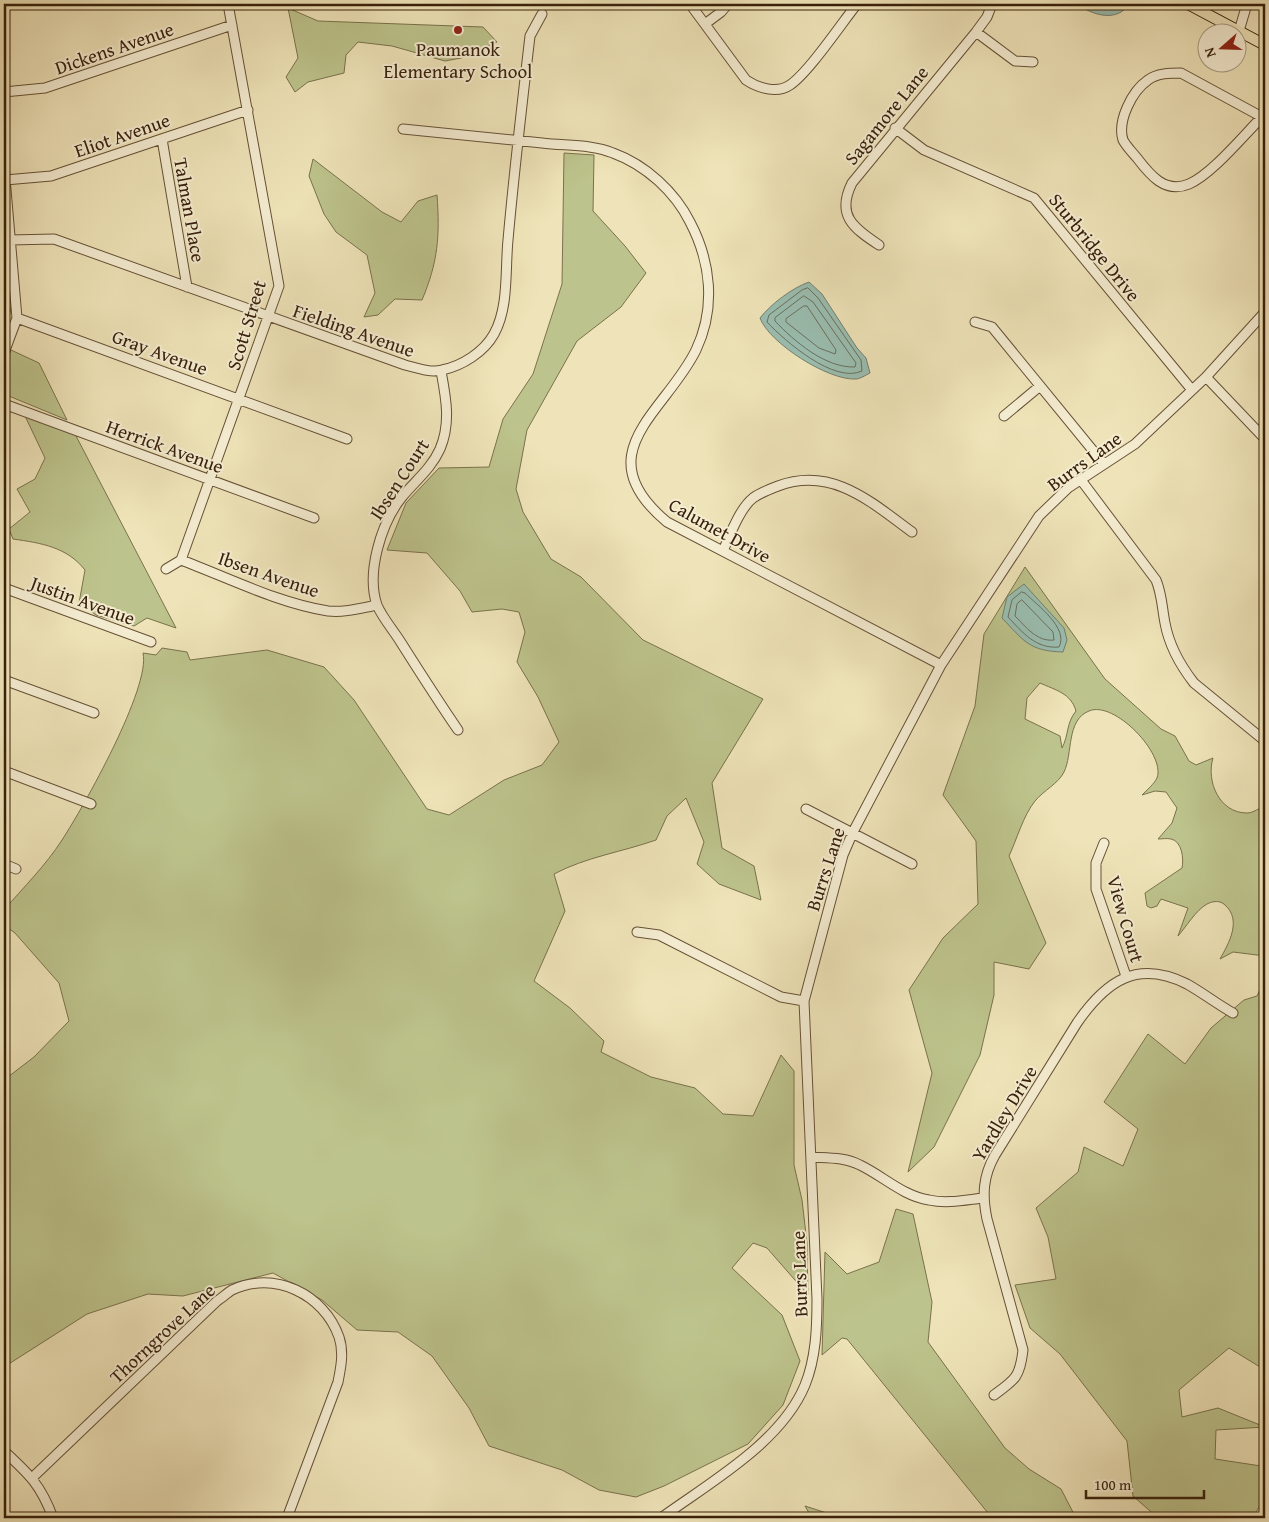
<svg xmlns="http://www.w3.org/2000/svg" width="1269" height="1522" viewBox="0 0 1269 1522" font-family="'Gentium Book Plus',serif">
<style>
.green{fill:#bdc38c;stroke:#7a724c;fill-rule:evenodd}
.water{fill:#9abeb1;stroke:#737f6f}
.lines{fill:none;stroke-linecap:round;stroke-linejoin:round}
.shore{stroke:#696f5e;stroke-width:1}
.minor-casing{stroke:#665136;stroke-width:11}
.major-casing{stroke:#38200b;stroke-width:12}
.minor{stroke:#f5edd2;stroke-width:9}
.major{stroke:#efe4b9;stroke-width:10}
.poi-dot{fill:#8f2418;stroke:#f5edd2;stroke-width:2}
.labels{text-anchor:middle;stroke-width:4;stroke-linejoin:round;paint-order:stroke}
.street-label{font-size:19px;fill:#38200b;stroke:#f5edd2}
.poi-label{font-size:19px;fill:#38200b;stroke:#f5edd2}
</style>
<rect width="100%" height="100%" fill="#efe4b9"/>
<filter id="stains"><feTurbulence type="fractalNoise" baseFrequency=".004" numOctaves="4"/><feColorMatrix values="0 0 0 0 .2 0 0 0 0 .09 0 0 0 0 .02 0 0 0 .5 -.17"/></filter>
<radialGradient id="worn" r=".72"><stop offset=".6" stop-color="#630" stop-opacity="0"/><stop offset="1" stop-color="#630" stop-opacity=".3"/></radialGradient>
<path class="green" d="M288 8 318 21 483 27 497 42 461 58 445 61 392 46 358 42 346 55 344 73 308 82 295 92 286 77 298 58Z
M564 153 594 155 593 211 625 246 646 273 621 307 577 341 527 430 516 489 523 512 551 559 581 577 643 640 763 699 712 783 722 848 754 866 761 900 719 884 697 864 704 842 686 798 667 816 656 840C622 852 586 857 554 874L565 911 534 981 570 1008 604 1041 601 1052 651 1077 695 1088 723 1114 753 1116 781 1055 794 1071V1165L802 1200 807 1243 808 1295 767 1248 753 1243 732 1268 782 1315 800 1361 783 1405 748 1444 664 1486 636 1497 599 1490 562 1470 489 1446 469 1408 432 1356 398 1332 357 1330 322 1300 273 1273 183 1296 148 1294 87 1314 4 1367V1080L34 1057 69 1021 59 983 15 933 4 925V910C23 888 46 865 62 840 83 808 151 687 143 653L156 655 162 648 187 652 190 660 267 650 324 667 354 700 427 809 449 815 504 780 542 765 559 742 538 697 517 662 525 632 519 612 502 609 472 612 460 591 427 553 387 550 406 503 439 468 489 467 503 419 533 374 562 284Z
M313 159 382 212 401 222 418 201 437 195C440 236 438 262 422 300L395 299 378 315 364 317 375 293 367 255 336 232 324 214 309 176Z
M7 248 12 304 4 338V249Z
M11 350 39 363 67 420 4 394V370Z
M25 416 75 434 176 628 147 618 134 626 96 615 79 603 85 570C67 547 41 543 13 539L9 529 30 512 17 489 35 479 45 458Z
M1025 567 1105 679 1161 729 1175 736 1189 761 1196 765 1213 758C1206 781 1219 813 1247 813 1253 813 1260 808 1265 805V956L1233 952 1220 959C1229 943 1242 920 1225 905 1220 900 1213 901 1207 904 1196 910 1186 927 1178 936L1188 908 1161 899 1157 906 1151 908 1147 906 1145 893 1182 868C1184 859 1182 841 1171 839 1167 838 1162 839 1158 839L1172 823 1177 808 1166 792 1155 791 1142 795C1147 790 1154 784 1157 778 1166 754 1114 700 1089 711 1066 720 1073 754 1064 772 1059 783 1043 791 1035 801 1023 816 1017 839 1009 856L1046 943 1029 969 994 962V995L980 1055 934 1147 908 1172 932 1073 909 990 943 938 978 904 976 841 943 795 975 706 984 634ZM1040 683C1055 690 1071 693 1076 711 1066 723 1069 735 1062 748L1060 736 1025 719 1027 698Z
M1265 959V1290L1259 1321 1265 1325V1370L1229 1348 1179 1390 1182 1417 1218 1408 1265 1427 1216 1430 1215 1459 1261 1466 1265 1470V1498L1252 1518H1158L1133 1496 1127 1441 1060 1354 1030 1328 1015 1285 1056 1279 1048 1237 1036 1208 1078 1172 1084 1147 1123 1166 1138 1129 1104 1102 1148 1034 1185 1064 1211 1028 1244 1000 1257 996C1264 984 1260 972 1265 959Z
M896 1209 913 1214 932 1302 928 1342 1005 1448 1029 1469 1061 1489 1076 1518H992L847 1339 842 1338 822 1355 825 1252 847 1274 879 1262Z
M805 1506 842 1518H812Z"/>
<path class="water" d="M1077 4H1129C1117 23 1092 15 1077 4Z
M809 282 822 294 857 348 866 358 870 373C866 375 860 379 856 379 829 381 769 343 760 318 771 304 792 288 809 282Z
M1024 584 1064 628 1067 640 1063 652C1029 651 1024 641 1002 618L1007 597Z"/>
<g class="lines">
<path class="shore" d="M808 288 818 298 861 360 862 371C834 384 785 341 767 322L769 315 802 290Z
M804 296 813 302 856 363 855 367C825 368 794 341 775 321V318Z
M804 306H807L836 350 835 354 819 348 786 322V319Z
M1022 592 1025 593C1037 605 1069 628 1059 647 1036 649 1023 633 1008 617L1012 600Z
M1022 600 1053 632 1054 640C1037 642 1026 627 1015 616L1017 604Z"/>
<g class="minor-casing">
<path id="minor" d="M690 4 746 80C758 88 777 94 790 85 809 72 841 24 857 4
M705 24 721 12 728 4
M1239 31 1247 4
M976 32 1015 61 1033 62
M1181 73 1262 117C1243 136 1212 174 1189 184 1165 194 1150 175 1137 158 1133 153 1126 146 1123 140 1117 121 1132 91 1148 80 1157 73 1171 73 1181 73Z
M4 92 45 88 232 25
M895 128 924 150 1034 198 1192 390
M403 129C450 134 496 138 542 143 566 146 591 144 613 153 646 165 675 192 690 222 711 262 716 308 696 350 666 412 584 453 667 522L941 665
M162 139 187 287
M4 166 17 318 4 353
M5 180 51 176 248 110
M9 240 54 239 405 365C417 368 430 373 442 370 462 366 484 352 494 334 509 307 505 270 508 240 514 172 522 104 530 36L542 14
M879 245C853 228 836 215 852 183L976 32 987 17 992 4
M17 318 347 439
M975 322 992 327 1104 464
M441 371C446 398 451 423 440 449 431 469 415 481 402 497 381 523 366 573 377 605 382 617 393 630 400 641 419 671 438 701 458 730
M1206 377 1265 439
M4 404 314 518
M1004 416 1040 386
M1081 480 1156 580C1162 594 1162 608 1165 623 1169 645 1180 665 1194 683L1265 741
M723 551C730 535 740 508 753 498 760 493 770 489 778 486 832 466 871 502 912 532
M181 560 279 286 228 4
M181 560C229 578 278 603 328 611 344 613 361 608 377 605
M166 569 181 560
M4 588 151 642
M4 680 94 713
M4 771 91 804
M806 809 912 864
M1104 843 1096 863V889L1126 976
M4 864 16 869
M637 932 659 935 781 997 804 1001
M811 1157C828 1158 845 1157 860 1165 883 1176 903 1196 929 1200 947 1204 965 1200 983 1198
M994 1395C1015 1380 1020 1377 1023 1350L987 1219C982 1195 983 1176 995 1155L1077 1023C1106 981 1137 959 1187 984 1203 993 1217 1004 1233 1013
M4 1451C29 1474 41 1485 53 1518
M33 1477 217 1301C222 1298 227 1293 232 1290 274 1270 324 1294 339 1337 344 1352 341 1367 338 1382L287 1518
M661 1518C709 1483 781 1443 805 1385 816 1358 817 1327 817 1299L804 1001 843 855 853 832 941 665 1039 516 1068 488 1135 444 1206 377 1265 312"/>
</g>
<g class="major-casing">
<path id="major" d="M1188 4 1265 45"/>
</g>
<use href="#minor" class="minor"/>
<use href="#major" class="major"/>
</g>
<circle class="poi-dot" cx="458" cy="30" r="5"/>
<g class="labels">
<g class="street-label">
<text transform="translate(114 48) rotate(-19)" y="7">Dickens Avenue</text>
<text transform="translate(886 115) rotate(-51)" y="7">Sagamore Lane</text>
<text transform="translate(122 135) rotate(-19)" y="7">Eliot Avenue</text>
<text transform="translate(190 210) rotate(80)" y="7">Talman Place</text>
<text transform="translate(1095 247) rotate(51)" y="7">Sturbridge Drive</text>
<text transform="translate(246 325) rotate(-73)" y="7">Scott Street</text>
<text transform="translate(354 330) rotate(19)" y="7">Fielding Avenue</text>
<text transform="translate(160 352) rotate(20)" y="7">Gray Avenue</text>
<text transform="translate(165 446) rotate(20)" y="7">Herrick Avenue</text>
<text transform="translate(1084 461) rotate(-36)" y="7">Burrs Lane</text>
<text transform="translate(399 479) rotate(-57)" y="7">Ibsen Court</text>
<text transform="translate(720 530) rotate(29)" y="7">Calumet Drive</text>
<text transform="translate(269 574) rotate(19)" y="7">Ibsen Avenue</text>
<text transform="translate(83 600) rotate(20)" y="7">Justin Avenue</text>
<text transform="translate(825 869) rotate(-72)" y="7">Burrs Lane</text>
<text transform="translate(1126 919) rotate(74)" y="7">View Court</text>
<text transform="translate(1004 1113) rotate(-59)" y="7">Yardley Drive</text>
<text transform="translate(799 1274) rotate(-92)" y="7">Burrs Lane</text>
<text transform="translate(162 1333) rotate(-43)" y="7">Thorngrove Lane</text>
</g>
<g class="poi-label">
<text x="458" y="56">Paumanok<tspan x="458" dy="22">Elementary School</tspan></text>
</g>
</g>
<rect width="1269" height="1522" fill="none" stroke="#efe4b9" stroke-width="20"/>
<rect x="5" y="5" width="1259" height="1512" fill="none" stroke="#38200b" stroke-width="2.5"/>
<rect x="10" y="10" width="1249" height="1502" fill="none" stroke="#38200b"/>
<g transform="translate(1222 48) rotate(250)"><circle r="24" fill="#f5edd2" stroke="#a99b82"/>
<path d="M0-4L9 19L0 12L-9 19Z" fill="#8f2418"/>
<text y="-8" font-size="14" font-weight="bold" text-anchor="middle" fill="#38200b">N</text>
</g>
<path d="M1086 1490v8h118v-8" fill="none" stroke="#38200b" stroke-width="2.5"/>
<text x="1094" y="1490" font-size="15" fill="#38200b" stroke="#f5edd2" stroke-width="4" paint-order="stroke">100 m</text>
<rect width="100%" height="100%" filter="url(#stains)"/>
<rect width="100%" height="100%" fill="url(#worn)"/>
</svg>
